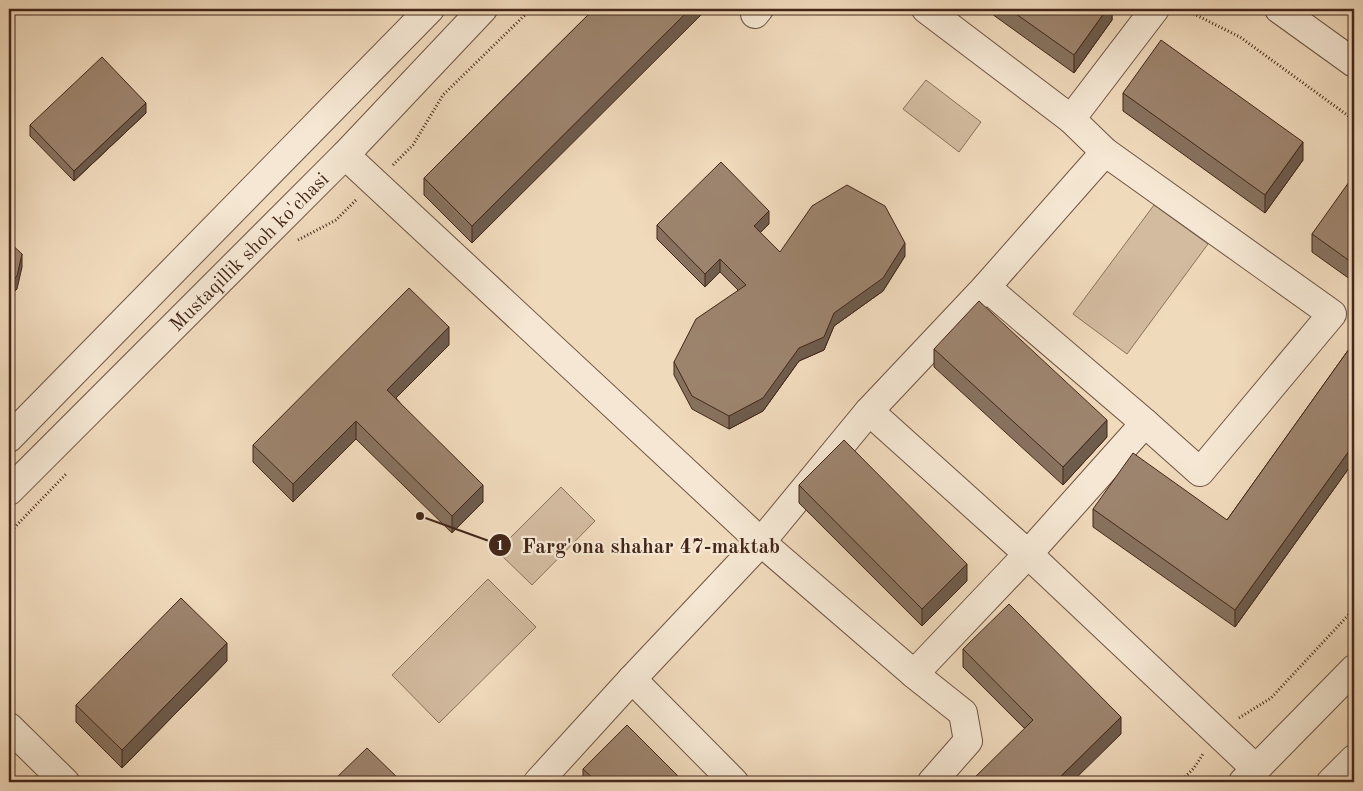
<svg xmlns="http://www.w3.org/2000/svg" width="1363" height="791" viewBox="0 0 1363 791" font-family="'Old Standard TT',serif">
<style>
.green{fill:#d3bba0;stroke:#8b705c}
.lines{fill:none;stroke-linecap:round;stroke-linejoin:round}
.minor-casing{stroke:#6e5342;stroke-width:30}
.path{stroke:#432619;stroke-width:3;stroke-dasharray:1 2.5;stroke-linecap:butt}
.minor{stroke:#f5e7d3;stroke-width:28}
.wall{fill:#87725f;stroke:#432619}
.shaded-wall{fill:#6e5c4d;stroke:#432619}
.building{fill:#9d846e;stroke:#432619}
.labels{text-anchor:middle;stroke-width:4.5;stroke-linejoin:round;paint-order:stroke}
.street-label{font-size:20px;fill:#432619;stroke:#f5e7d3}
.leader{fill:none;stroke:#432619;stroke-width:2}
.callout-dot{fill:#432619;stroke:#f5e7d3;stroke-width:2}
.mark-label{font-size:15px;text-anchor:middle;font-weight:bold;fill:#fff}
.callout-label{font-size:21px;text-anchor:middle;font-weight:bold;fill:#432619;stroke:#f5e7d3;stroke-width:4.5;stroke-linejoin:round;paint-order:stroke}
</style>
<rect width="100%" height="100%" fill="#f0dabc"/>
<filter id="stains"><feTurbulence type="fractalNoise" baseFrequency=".004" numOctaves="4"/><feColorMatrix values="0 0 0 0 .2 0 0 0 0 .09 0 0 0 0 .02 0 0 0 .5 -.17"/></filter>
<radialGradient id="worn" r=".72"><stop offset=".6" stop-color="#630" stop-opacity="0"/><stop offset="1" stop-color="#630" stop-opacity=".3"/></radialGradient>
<path class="green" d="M926 80 981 122 959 152 903 109Z
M1154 205 1208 244 1127 354 1073 314Z
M561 487 595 521 532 585 497 551Z
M488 579 536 627 439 723 392 675Z"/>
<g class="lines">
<g class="minor-casing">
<g id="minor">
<path d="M926 9 1071 119"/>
<path d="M1279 9 1354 63"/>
<path d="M755 14 759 9"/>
<path d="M1105 152 1332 314 1200 472 1145 423"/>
<path d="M345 155 761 542 632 679 538 782"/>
<path d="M869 411 1028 554 1256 769"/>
<path d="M9 438 430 9"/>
<path id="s1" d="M9 491 345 155 483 9"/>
<path d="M914 674 761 542 869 411 986 287 1105 152 1071 119 1155 9"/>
<path d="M632 679 734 782"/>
<path d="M9 727 65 782"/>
<path d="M932 782 968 741 963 713 914 674 1028 554 1145 423 986 287"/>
<path d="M1243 782 1354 669"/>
<path d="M1331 782 1354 759"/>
</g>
</g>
<path class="path" d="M1184 9 1240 37 1354 120
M393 165 413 145 443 95 531 9
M298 240 336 220 356 200
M9 533 67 473
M1239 718 1271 698 1354 609
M1180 782 1194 768 1203 754"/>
<use href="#minor" class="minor"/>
</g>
<path class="wall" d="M594 9 472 243 424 195V178Z
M985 9H1112V20L1074 73Z
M1123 93 1303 160 1265 213 1123 111Z
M146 113 74 181 30 136V125Z
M1354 185V282L1312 252V234Z
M769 224 760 233 780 252 905 256 883 291 834 326 824 350 799 361 763 411 729 429 692 409 674 375V362L738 290 720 272 705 287 657 239V225Z
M1354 342V461L1235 627 1093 527V509L1227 520Z
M449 345 396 398 483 502 452 533 356 439 293 502 253 462V445Z
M934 349 1107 437 1063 485 934 367Z
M799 485 967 581 922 626 799 503Z
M963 649 1121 734 1024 728 963 667Z
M227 661 122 768 76 722V705Z
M583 769 684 782H583Z"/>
<path class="shaded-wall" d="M690 9H707L472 243V226Z
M1107 9H1112V20L1074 73V55Z
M146 103V113L74 181V171Z
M1303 142V160L1265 213V195Z
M769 211V224L754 239V226Z
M905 243V256L883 291 834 326 824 350 799 361 763 411 729 429V416Z
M22 254V267L17 289 9 297V284Z
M720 259V272L705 287V274Z
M449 327V345L387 407V390Z
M1107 420V437L1063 485V467Z
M356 421V439L293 502V484Z
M1354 444V461L1235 627V610Z
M483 485V502L452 533V516Z
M967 564V581L922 626V609Z
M227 643V661L122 768V750Z
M1121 717V734L1072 782H1055Z"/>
<path class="building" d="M594 9H690L472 226 424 178Z
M1009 9H1107L1074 55Z
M1161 40 1303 142 1265 195 1123 93Z
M102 57 146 103 74 171 30 125Z
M721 162 769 211 754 226 780 252 812 206 847 185 885 206 905 243 883 278 834 313 824 337 799 348 763 398 729 416 692 396 674 362 696 319 746 285 720 259 705 274 657 225Z
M1349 182 1354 185V264L1312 234Z
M9 242 22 254 17 276 9 284Z
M409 288 449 327 387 390 483 485 452 516 356 421 293 484 253 445Z
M979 301 1107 420 1063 467 934 349Z
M1354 342V444L1235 610 1093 509 1133 453 1227 520Z
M844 440 967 564 922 609 799 485Z
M181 598 227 643 122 750 76 705Z
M1009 604 1121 717 1055 782H970L1033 720 963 649Z
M627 725 684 782H597L583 769Z
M367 748 402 782H332Z"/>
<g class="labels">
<g class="street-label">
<text dy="7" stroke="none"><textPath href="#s1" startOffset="339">Mustaqillik shoh ko'chasi</textPath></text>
</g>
</g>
<path class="leader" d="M420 516L500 545"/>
<g class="callout-dot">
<circle cx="420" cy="516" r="5"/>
<circle cx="500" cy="545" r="12"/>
</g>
<g class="mark-label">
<text x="500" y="550">1</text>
</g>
<g class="callout-label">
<text x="651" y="553">Farg'ona shahar 47-maktab</text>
</g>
<rect width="1363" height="791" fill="none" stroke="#f0dabc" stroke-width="30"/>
<rect x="10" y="10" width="1343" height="771" fill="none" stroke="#432619" stroke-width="2.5"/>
<rect x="15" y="15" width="1333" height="761" fill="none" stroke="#432619"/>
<rect width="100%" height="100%" filter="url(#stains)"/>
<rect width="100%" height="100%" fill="url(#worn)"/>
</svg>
